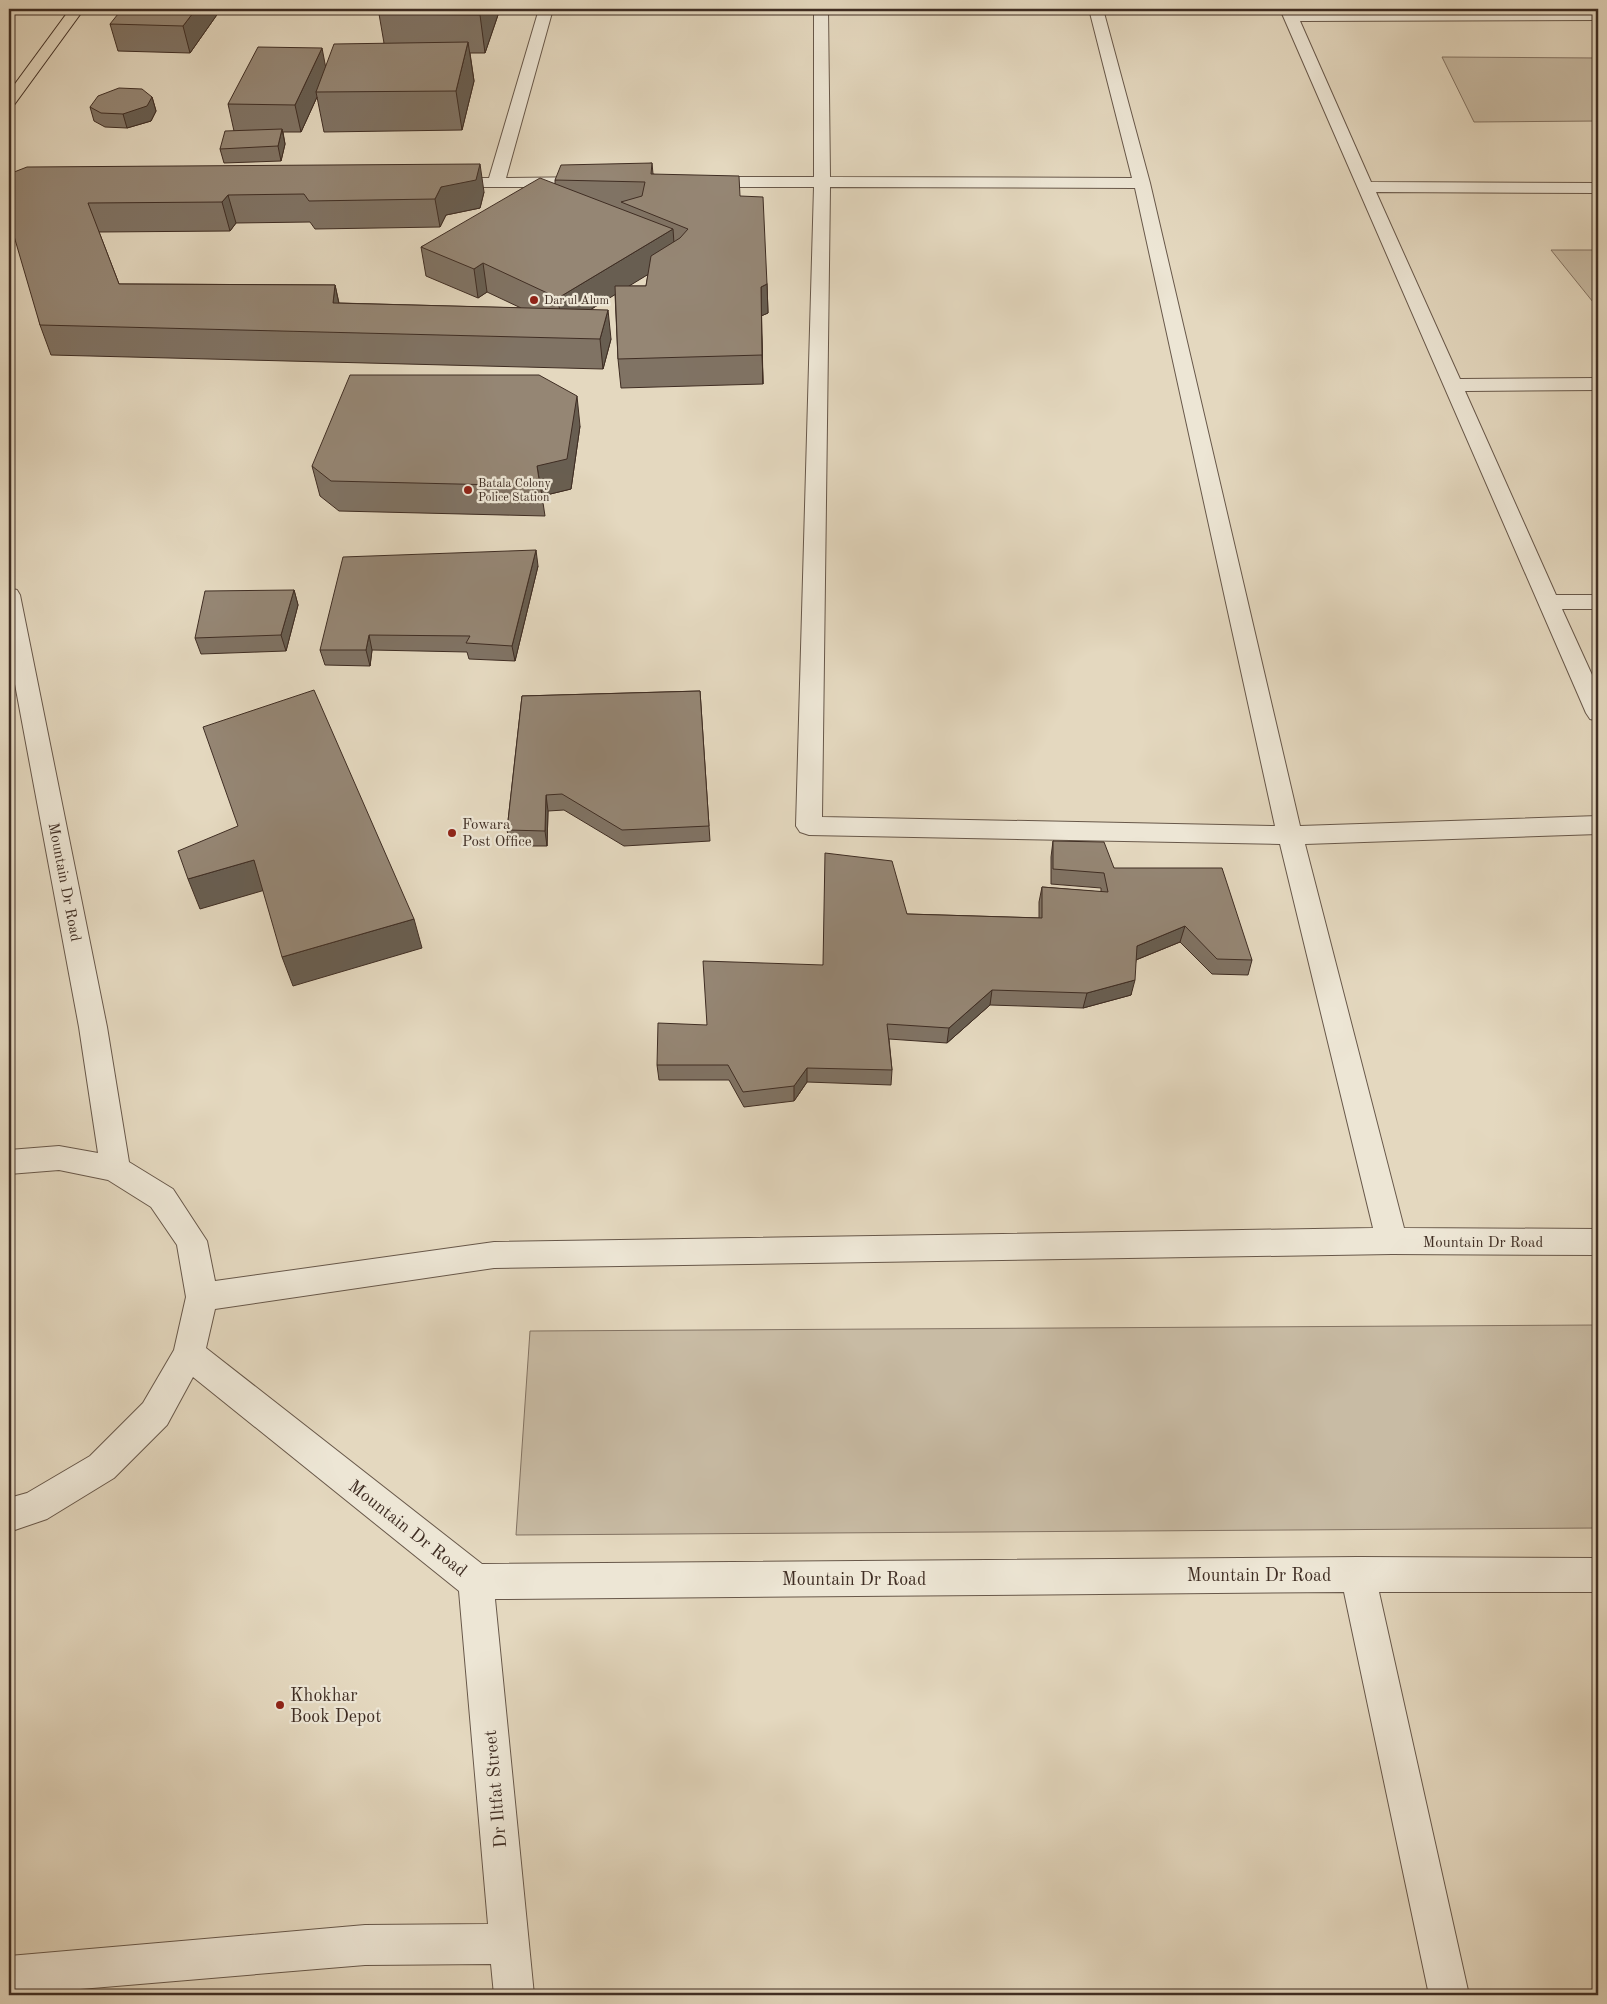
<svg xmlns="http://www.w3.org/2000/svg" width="1607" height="2004" viewBox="0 0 1607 2004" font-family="'Old Standard TT',serif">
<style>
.green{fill:#c8bba4;stroke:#847464}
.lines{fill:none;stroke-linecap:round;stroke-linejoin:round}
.minor-casing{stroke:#68584a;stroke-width:2}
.major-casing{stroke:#3f2d23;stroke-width:2}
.minor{fill:#ede6d5;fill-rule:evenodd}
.major{fill:#e4d8bf;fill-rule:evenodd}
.wall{fill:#807364;stroke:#3f2d23;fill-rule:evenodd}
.shaded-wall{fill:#685e51;stroke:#3f2d23}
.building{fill:#958674;stroke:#3f2d23}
.poi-dot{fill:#8f2418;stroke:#ede6d5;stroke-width:2}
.labels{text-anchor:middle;stroke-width:4.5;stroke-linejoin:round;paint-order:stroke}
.far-poi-label{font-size:12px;fill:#3f2d23;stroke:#ede6d5;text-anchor:start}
.poi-label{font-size:15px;fill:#3f2d23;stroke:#ede6d5;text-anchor:start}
.street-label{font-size:15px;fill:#3f2d23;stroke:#ede6d5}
.near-street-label{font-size:18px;fill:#3f2d23;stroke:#ede6d5}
.near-poi-label{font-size:18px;fill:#3f2d23;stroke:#ede6d5;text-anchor:start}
</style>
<rect width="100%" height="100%" fill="#e4d8bf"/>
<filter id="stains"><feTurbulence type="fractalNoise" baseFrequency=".004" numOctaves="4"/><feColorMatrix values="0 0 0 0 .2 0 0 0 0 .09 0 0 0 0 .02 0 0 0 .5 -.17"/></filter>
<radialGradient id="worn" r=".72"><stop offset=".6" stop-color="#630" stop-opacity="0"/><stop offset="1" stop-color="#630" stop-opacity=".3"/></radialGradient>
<path class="green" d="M1442 57 1598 58V121L1474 122Z
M1551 250H1598V302H1593Z
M1598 1325V1528L516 1535 530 1331Z"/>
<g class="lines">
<g class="minor-casing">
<path id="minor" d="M539 9H553L506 178 592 177 598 178 600 182 598 186 592 187H439L437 183 439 179 445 178H489Z
M814 9H828L830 177 1132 178 1089 9H1103L1150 183 1300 826 1598 816V834L1305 844 1404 1228 1598 1229V1255L1392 1254 494 1268 215 1309 206 1348 482 1564 1358 1557 1598 1558V1592H1379L1469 1995H1429L1344 1592 495 1599 534 1995H494L491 1964 365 1965 9 1995V1956L365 1925 488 1924 459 1591 193 1377 167 1425 114 1478 47 1519 9 1532V1498L27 1493 90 1456 143 1403 174 1350 186 1297 177 1245 151 1207 108 1180 59 1170 9 1174V1150L59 1146 98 1153 79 1027 9 652V588L17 590 20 595 107 1027 129 1162 173 1189 207 1241 215 1281 494 1242 1373 1228 1280 844 809 835 800 832 796 826 814 187H703L697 186 695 182 697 178 703 177H814ZM830 187 1135 188 1275 826 822 817Z
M1280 9H1294L1296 13 1598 12V20L1300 21 1371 182 1598 183V193L1376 192 1460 379 1598 378V390L1465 391 1556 595H1598V609H1562L1598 688V721L1590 719 1586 713Z"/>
</g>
<g class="major-casing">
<path id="major" d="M70 9H84L14 105 9 107V92Z"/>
</g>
<use href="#minor" class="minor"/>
<use href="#major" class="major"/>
</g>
<path class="wall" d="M221 9 190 53 118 51 110 24Z
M381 9H500L485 53H470L474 81 462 130 324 132 317 97 301 132H283L285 144 281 161 224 163 220 149 234 131 228 104 384 43 379 14Z
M152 97 156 111 151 121 127 128 105 127 94 121 90 107Z
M652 163 653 174 740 196 767 284 768 313 761 316 763 384 621 388 618 359 615 294 590 310 611 339 603 369 51 355 40 325 9 174 484 192 480 208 446 215 440 227 315 229 310 222 236 223 230 231 99 232 119 284 335 285 339 303 521 308 487 292 478 298 426 276 421 247 555 184V180ZM648 274 646 286H628Z
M580 426 571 489 542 496 545 516 339 511 320 496 312 466Z
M538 566 515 661 469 659 467 652 372 650 370 666 325 665 320 650Z
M294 590 298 605 286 651 201 654 195 638Z
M700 691 710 841 624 846 564 810 548 811 547 846H510L507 830 522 696Z
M1053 841 1114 868 1252 960 1248 975 1212 974 1180 942 1136 960 1131 995 1083 1008 990 1005 947 1043 889 1039 892 1070 891 1085 807 1082 794 1101 744 1107 729 1080H659L657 1065 707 1025 823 965 907 914 1039 918V902L1042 887 1101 892V888L1051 884V857Z"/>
<path class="shaded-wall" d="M196 9H221L190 53 183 26Z
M482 9H500L485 53 480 15Z
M468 42 474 81 462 130 456 91Z
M322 48 327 74 316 92 317 97 301 132 295 105Z
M152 97 156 111 151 121 127 128 123 114Z
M282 129 285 144 281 161 278 146Z
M480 164 484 192 480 208 446 215 440 227 435 199 441 187Z
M228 195 236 223 230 231 222 202Z
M673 229 675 258 562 327 558 298Z
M483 263 487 292 478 298 474 269Z
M767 284 768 313 761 316 763 384 761 287Z
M335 285 341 314 333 303Z
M608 310 611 339 603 369 600 339Z
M577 396 580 426 571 489 542 496 537 466Z
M536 550 538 566 515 661 512 646Z
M294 590 298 605 286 651 281 635Z
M369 635 372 650 370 666 366 650Z
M546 795 548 811 547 846 545 831Z
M254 860 265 890 200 909 188 879Z
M414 919 422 948 293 986 282 957Z
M1185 926 1180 942 1133 961 1137 946Z
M1135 980 1131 995 1083 1008 1087 993Z
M992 990 990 1005 947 1043 949 1028Z
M807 1068V1082L794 1101V1086Z"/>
<path class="building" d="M122 9H196L183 26 110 24Z
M381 9H482L480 15 379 14Z
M468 42 456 91 316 92 334 44Z
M258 47 322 48 295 105 228 104Z
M119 88 142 89 152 97 147 106 123 114 101 113 90 107 98 96Z
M282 129 278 146 220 149 225 131Z
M652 163 651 174 739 176 740 196 763 197 767 284 761 287 762 355 618 359 615 286H646L651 256 680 238 688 229 621 202 642 196 645 182 555 180 561 165Z
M480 164 476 180 441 187 435 199 309 201 304 194 228 195 222 202 88 203 119 284 335 285 333 303 608 310 600 339 40 325 9 219V174L27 167Z
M540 178 673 229 558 298 483 263 474 269 421 247Z
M350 375H539L577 396 567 459 537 466 540 486 331 481 312 466Z
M536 550 512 646 466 643 470 636 369 635 366 650H320L343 557Z
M294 590 281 635 195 638 205 591Z
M314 690 414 919 282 957 254 860 188 879 178 851 238 826 203 727Z
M700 691 709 826 622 830 562 794 546 795 545 831 507 830 522 696Z
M1053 841 1104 842 1114 868H1222L1252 960 1217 959 1185 926 1137 946 1135 980 1087 993 992 990 949 1028 887 1024 892 1070 807 1068 794 1086 743 1092 728 1065H657L658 1023 707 1025 703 961 823 965 825 853 892 861 907 914 1042 918V887L1108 892 1104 873 1053 869Z"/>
<g class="poi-dot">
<circle cx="534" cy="300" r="5"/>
<circle cx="468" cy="490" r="5"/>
<circle cx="452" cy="833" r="5"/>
<circle cx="280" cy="1705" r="5"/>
</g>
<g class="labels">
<g class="far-poi-label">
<text x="544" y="304">Dar ul Alum</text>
<text x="478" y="487">Batala Colony<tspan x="478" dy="14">Police Station</tspan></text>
</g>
<g class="poi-label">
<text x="462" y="829">Fowara<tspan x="462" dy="17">Post Office</tspan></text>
</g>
<g class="street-label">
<text transform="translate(65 882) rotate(79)" y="5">Mountain Dr Road</text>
<text x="1483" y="1247">Mountain Dr Road</text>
</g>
<g class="near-street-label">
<text transform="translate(408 1528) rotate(38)" y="6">Mountain Dr Road</text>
<text x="1259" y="1581">Mountain Dr Road</text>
<text x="854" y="1585">Mountain Dr Road</text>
<text transform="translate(495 1789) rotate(-95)" y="6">Dr Iltfat Street</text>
</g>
<g class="near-poi-label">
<text x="290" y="1701">Khokhar<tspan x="290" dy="21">Book Depot</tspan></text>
</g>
</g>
<rect width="1607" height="2004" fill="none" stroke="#e4d8bf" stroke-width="30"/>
<rect x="10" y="10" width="1587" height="1984" fill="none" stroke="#3f2d23" stroke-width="2.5"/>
<rect x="15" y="15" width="1577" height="1974" fill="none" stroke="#3f2d23"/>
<rect width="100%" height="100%" filter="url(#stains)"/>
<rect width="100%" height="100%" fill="url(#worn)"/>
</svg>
